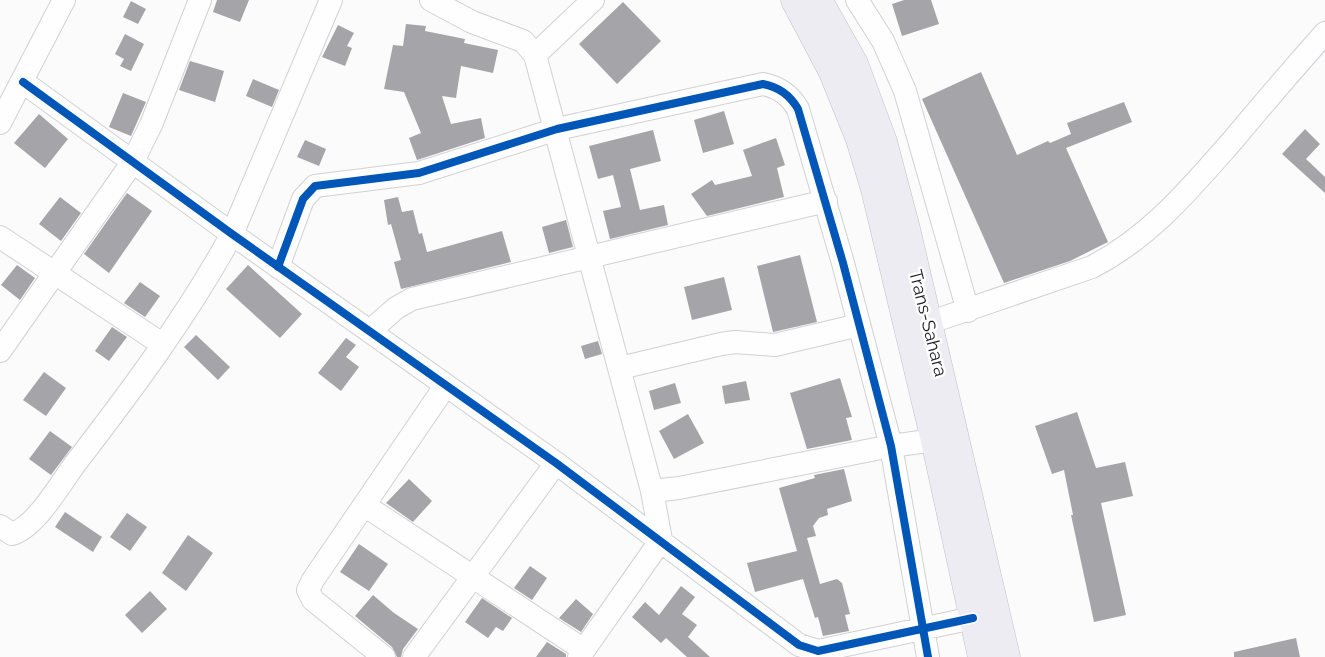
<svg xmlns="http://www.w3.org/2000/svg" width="1325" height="657" viewBox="0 0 1325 657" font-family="Raleway,sans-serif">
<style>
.building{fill:#a5a5a9}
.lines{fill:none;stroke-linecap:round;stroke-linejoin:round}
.minor-casing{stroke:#d1d0d5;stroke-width:24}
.highway-casing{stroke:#c0bfc7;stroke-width:29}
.minor{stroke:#fefefe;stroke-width:22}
.highway{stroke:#edecf3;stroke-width:28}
.cycleway-casing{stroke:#fff;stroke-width:11}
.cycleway{stroke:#0057b8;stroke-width:8}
.labels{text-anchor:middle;stroke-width:5;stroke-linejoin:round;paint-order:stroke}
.street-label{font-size:18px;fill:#1c1c25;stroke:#fff}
</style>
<rect width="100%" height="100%" fill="#fbfbfb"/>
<path class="building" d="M217 0H249L240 22 213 12Z
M904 0H931L939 24 902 36 892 4Z
M131 1 146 9 138 24 123 17Z
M623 2 661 41 617 84 579 44Z
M406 24 426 26 425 31 465 39 464 43 498 50 493 73 461 66 456 98 442 96 451 124 481 118 485 138 417 160 409 138 421 133 404 92 384 89 393 45 403 46Z
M338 25 354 33 347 46 352 48 345 66 322 57Z
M125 34 144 44 131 71 120 66 124 59 115 54Z
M190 61 224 71 215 102 179 90Z
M981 72 1017 155 1048 141 1050 143 1071 134 1067 123 1124 102 1132 122 1066 148 1108 242 1070 261 1004 283 922 99Z
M253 79 279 90 272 107 246 96Z
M123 93 146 102 131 136 109 127Z
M724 111 734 144 703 153 694 120Z
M39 114 68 139 45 168 14 143Z
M1305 129 1320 144 1306 159 1325 177V193L1282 154Z
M653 130 661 161 630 169 640 210 664 205 668 225 610 239 603 211 621 207 613 175 598 179 589 146Z
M776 138 785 165 777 168 784 197 707 216 691 194 712 180 715 185 752 176 743 150Z
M305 140 326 149 319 166 297 157Z
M127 193 152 211 109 273 84 254Z
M60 197 81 213 61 241 39 224Z
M398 197 402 212 413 210 419 234 422 233 427 252 502 231 511 262 401 289 394 262 401 260 391 224 388 225 384 200Z
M566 220 573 247 549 253 542 227Z
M800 255 817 322 773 332 757 266Z
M17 265 35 278 20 300 1 285Z
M248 265 302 314 280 338 226 289Z
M724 277 732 310 692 320 684 287Z
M140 282 160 296 145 317 124 303Z
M112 327 127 337 109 361 95 351Z
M196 335 230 367 218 380 184 347Z
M346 338 356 345 346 357 359 367 341 391 318 373Z
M598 341 602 354 585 359 581 346Z
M44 372 66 388 46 416 23 400Z
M840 378 852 417 846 418 852 440 807 449 790 393Z
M746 381 750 400 725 404 722 386Z
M675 383 681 403 654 410 649 391Z
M1077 412 1096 468 1125 462 1133 496 1101 503 1126 615 1094 622 1071 515H1073L1064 470 1052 474 1035 426Z
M688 414 704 443 674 459 659 431Z
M50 431 72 447 51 475 29 459Z
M844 469 852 501 827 509 828 515 819 518 813 526 816 536 807 538 820 584 837 579 842 583 850 614 845 615 849 631 823 636 818 617 815 618 803 579 755 592 747 563 797 551 779 488 815 478 814 475Z
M409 479 432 501 413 522 386 503Z
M65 512 102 537 93 552 55 527Z
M127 513 147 527 130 551 110 537Z
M188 535 213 553 186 591 162 573Z
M359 544 388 564 369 591 340 572Z
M530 566 547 578 532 600 514 588Z
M681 586 695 597 682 614 697 625 688 637 710 657H687L666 638 661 643 632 617 645 602 659 615Z
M150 591 167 609 142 633 125 615Z
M373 595 394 613 418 629 403 649 401 657H397L392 647 355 616Z
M482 598 512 618 503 631 496 627 488 638 465 622Z
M576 599 593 614 581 632 559 618Z
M1296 638 1300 657H1234V652Z
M547 642 566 654V657H536Z"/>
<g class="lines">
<g class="minor-casing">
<path id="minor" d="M431 0 472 22 523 41 535 55 652 491 679 488 891 446 935 440
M857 0 883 41 905 91 968 311
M535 55 593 0
M23 82 232 234 556 463 799 645 818 651 973 618
M0 123 64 0
M0 237 162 344
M278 267 303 199 315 186 419 173 557 129 763 84C779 87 790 95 798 109L843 263 891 446 928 657
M928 323 1092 267C1150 237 1190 189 1233 140 1263 104 1294 68 1325 33
M370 331 396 308 412 299 826 201
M0 351 132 163 151 125 200 0
M620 368 721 344 735 342 775 345 859 325
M364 505 584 650
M0 526 12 534C36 527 60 484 75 464 131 391 188 315 232 234L331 0
M384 657 313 600 308 590 313 580 446 385
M414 657 556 463
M579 657 661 540 652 491"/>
</g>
<g class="highway-casing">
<path id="highway" d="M795 0 833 72 860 139 875 189 935 440 982 657
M818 0 854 64 883 142 906 229 1006 657"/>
</g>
<use href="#minor" class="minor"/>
<use href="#highway" class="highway"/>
<g class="cycleway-casing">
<path id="cycleway" d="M23 82 232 234 556 463 799 645 818 651 973 618
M278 267 303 199 315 186 419 173 557 129 763 84C779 87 790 95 798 109L843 263 891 446 928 657"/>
</g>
<use href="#cycleway" class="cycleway"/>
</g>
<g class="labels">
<g class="street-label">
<text transform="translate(928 323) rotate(76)" y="6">Trans-Sahara</text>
</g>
</g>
</svg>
